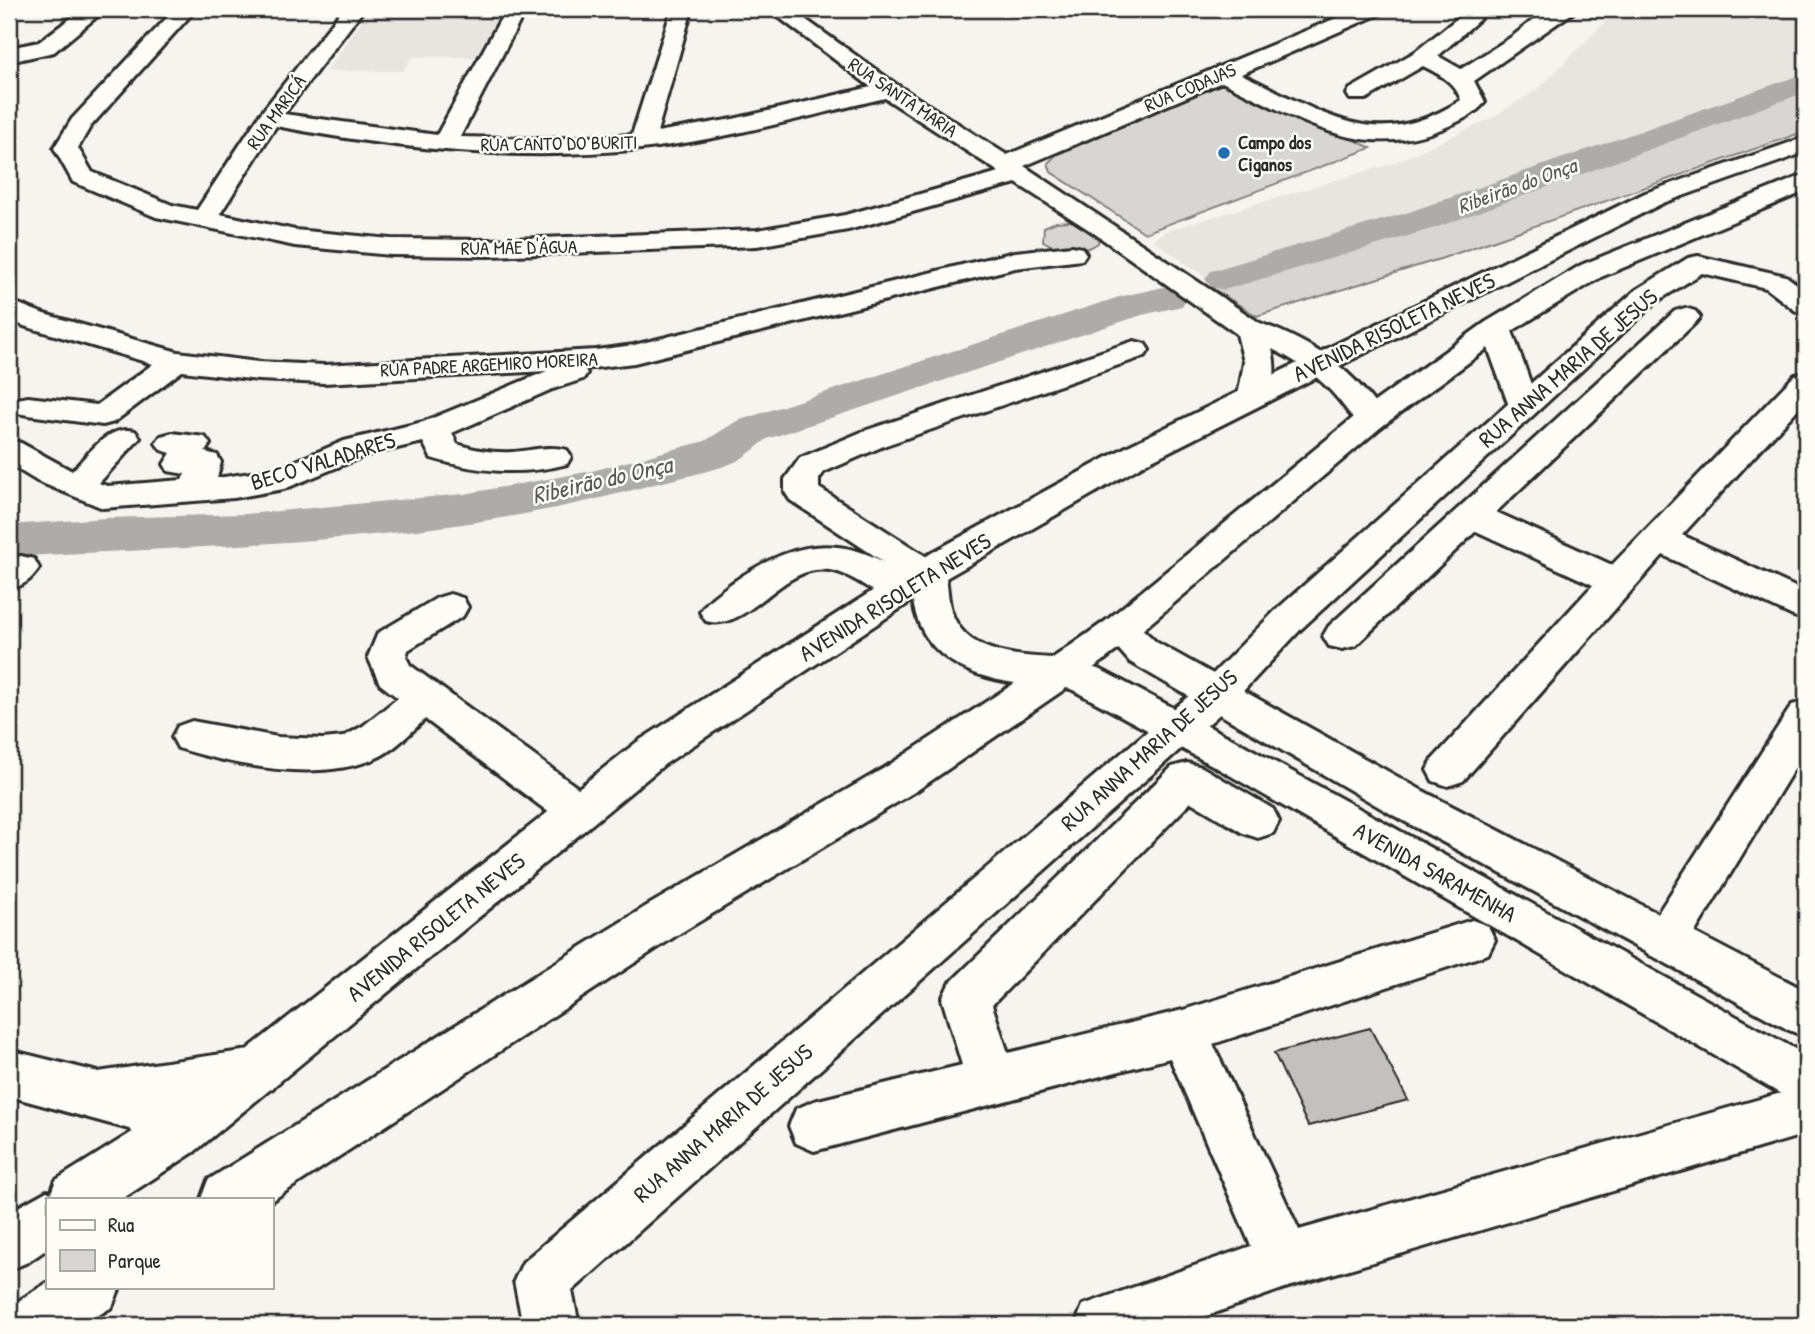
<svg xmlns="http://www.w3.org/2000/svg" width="1815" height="1334" viewBox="0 0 1815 1334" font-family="'Patrick Hand',sans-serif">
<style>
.built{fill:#e6e5e0}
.green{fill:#d7d6d2;stroke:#81807e;stroke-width:2}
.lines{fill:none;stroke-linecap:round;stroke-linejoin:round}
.river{fill:#adaca9;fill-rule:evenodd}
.building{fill:#c2c1be;stroke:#2b2b2b;stroke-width:2}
.minor-casing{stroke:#2b2b2b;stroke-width:6}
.major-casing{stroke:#2b2b2b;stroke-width:6}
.highway-casing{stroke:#2b2b2b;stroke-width:6}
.minor{fill:#fdfcf7;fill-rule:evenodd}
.major{fill:#fdfcf7;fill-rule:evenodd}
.highway{fill:#fdfcf7;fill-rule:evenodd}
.poi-dot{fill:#1f6fb2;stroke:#fdfcf7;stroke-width:2.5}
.labels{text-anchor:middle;stroke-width:5;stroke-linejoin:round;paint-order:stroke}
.far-street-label{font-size:19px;fill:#2b2b2b;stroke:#fdfcf7}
.far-poi-label{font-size:19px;font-weight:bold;fill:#2b2b2b;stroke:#fdfcf7;text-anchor:start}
.far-water-label{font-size:21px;font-style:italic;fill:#585857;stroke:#fdfcf7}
.street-label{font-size:23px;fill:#2b2b2b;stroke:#fdfcf7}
.water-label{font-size:24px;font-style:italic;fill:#585857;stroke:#fdfcf7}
</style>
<rect width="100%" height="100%" fill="#f5f4ef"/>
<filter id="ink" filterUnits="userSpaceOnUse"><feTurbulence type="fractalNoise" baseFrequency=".0143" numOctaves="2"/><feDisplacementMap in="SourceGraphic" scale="14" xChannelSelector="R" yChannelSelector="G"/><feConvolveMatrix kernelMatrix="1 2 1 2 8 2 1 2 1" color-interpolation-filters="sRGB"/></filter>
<g filter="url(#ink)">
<path class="built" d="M370 9H510L485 57H412L403 71H327Z
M1618 9H1806V73L1379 223 1205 277 1153 240 1166 231 1394 163 1490 119 1538 89Z"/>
<path class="green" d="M1231 79 1371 148 1145 233 1051 172 1048 163 1056 155Z
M1806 86V131L1443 258 1257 316 1212 288 1370 239Z
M1068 221 1084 223 1099 231 1098 243C1082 255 1060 251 1043 241L1044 227 1056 222Z"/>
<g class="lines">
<path class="river" d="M1806 73V92L1435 228 1224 290 1211 287 1205 279 1211 271 1409 212Z
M1168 286 1182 290 1187 298 1182 306 1142 315 767 439C758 446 748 455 737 461 713 472 667 480 640 488 435 544 219 545 9 557V525L106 518 245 514 464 494 592 471 705 441 737 421 1119 297Z"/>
</g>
<path class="building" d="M1370 1028 1408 1100 1308 1126 1274 1053Z"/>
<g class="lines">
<g class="minor-casing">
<path id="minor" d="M83 9H106L54 52 9 62V48L39 42Z
M175 9H196L90 127 78 148 92 172 172 205 197 210 261 113 343 9H364L284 114 437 135 506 9H526L460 137 546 139 632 135 672 9H692L657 132 733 119 871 87 768 9H791L897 85 1007 155 1358 9H1385L1382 13 1241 74C1322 111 1374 156 1461 100 1455 82 1439 74 1423 66L1366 99H1350L1347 94 1350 89 1415 52 1469 9H1491L1438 56 1461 69 1513 36 1533 20 1553 9H1578L1474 81 1485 102C1476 114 1458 122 1444 128 1359 163 1297 117 1222 82L1024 166 1260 323C1314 343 1355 370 1386 420L1381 427 1370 430 1359 427C1334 390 1313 369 1272 349 1276 367 1276 387 1265 403L1254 405 1243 403 1238 396 1244 362 1237 334 1091 231 1016 183 848 230 757 246 489 256 391 255 295 246 156 217 73 182 54 148 72 119ZM885 98 999 172 845 215 757 230 489 240 391 239 295 230 220 214 276 126C396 149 518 162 641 149 724 140 804 117 885 98Z
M1072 246 1082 248 1086 254 1082 260 1015 268 634 363 584 369 587 373 583 379 550 390 452 433 457 444C475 450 493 453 512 452 530 451 548 445 567 450L571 457 567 464C520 476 477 472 431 458L423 442 367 455 284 489 234 498 103 508 37 481 9 464V440L21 443 72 471C90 453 108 424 135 431L140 438 99 483 107 486 182 480 185 474 168 471 164 464 171 453 161 450 156 443 161 436 172 433 205 437 210 444 205 452 217 455 221 462 217 478 277 469 344 441 423 422 547 371 324 383 258 380 182 371 114 422 103 425 28 415 17 413 12 406 17 399 28 397 97 405 153 364 24 326 9 320V300L44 314 178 352 258 362 324 365 596 350 634 345 1015 252Z
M1698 256 1786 276 1806 291V314L1796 311 1766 288 1702 273 1656 302 1301 629 1232 703 572 1291 579 1325H523L514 1281 523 1262 1204 683 1275 611 1636 290 1688 258Z
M1685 308 1695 311 1700 317 1695 323 1496 512 1612 565 1795 375 1806 373V400L1682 535 1806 592V620L1793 616 1663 555 1463 781 1448 786 1433 781 1427 770 1433 759 1593 585 1476 531 1355 646 1342 649 1329 646 1323 636 1329 626 1675 311Z
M1134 341 1145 344 1149 350 1145 356 886 445 824 472 819 479V488L941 566 946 575 941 584 928 587 917 584 920 590 915 599C878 609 854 564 815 570 775 576 744 632 706 621L700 612C708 599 720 592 732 583 781 548 828 532 884 562L790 500 785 492V479L800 458 864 431Z
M21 556 34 559 39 568C31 580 23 586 9 589V559Z
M450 594 463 598 468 607 463 616 408 650 406 657 410 665 593 799 599 811 593 823 578 828 563 823 425 719C410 733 394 751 374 759 316 782 236 766 178 748L172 737 178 726 192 721 278 737 323 739 343 737 363 726 398 698 380 684 368 657 378 633 437 598Z
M1806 701V749L1681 955 1665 961 1649 955 1642 941 1649 927 1792 705Z
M1187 763 1202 767 1273 809 1279 821 1273 833 1258 838 1243 833 1191 802 992 1005 1008 1053 1183 1010 1472 920 1488 926 1495 940 1488 954 1213 1044 1299 1230 1806 1086V1134L1285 1288 1181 1325H1075L1083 1305 1251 1246 1170 1058 814 1151 796 1143 789 1126 796 1109 814 1101 962 1065 942 999 949 984 1172 767Z
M256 1049 273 1056 281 1072 273 1088 256 1095 181 1106 194 1116 202 1134 194 1152 176 1159 158 1152 129 1129 9 1096V1050L98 1072Z"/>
</g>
<g class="major-casing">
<path id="major" d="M1120 616 1133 620 1156 642 1423 791 1806 991V1037L1789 1030 1393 815 1130 662 1101 629 1107 620Z
M1061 658 1101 670 1242 744 1806 1055V1104L1788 1098 1214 766 1073 690 1047 682 1042 672 1047 662Z"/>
</g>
<g class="highway-casing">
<path id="highway" d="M1806 137V152L1663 203 1152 460 946 578C948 588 948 600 951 610 964 654 1016 656 1053 658L1107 620 1359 413 1486 322 1581 265 1806 174V191L1601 277 1512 331 1539 407 1534 414 1523 416 1512 414 1488 348 1381 427 1133 638 1075 682 916 791 677 935 271 1201 201 1199 208 1180 645 907 886 767 1015 683C966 676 920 654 913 600L665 764 194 1152 122 1199H47V1249L28 1262 9 1270V1212L47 1191 51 1193 56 1180 158 1116 239 1056 637 742 933 552 1128 446 1645 193Z
M47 1283V1287H120L112 1307 82 1325H9L12 1305Z"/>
</g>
<use href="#minor" class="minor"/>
<use href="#major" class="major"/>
<use href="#highway" class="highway"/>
</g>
</g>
<circle class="poi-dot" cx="1224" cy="153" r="7"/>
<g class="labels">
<g class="far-street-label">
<text transform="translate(1190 87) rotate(-23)" y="7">RUA CODAJAS</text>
<text transform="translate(903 97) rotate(34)" y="7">RUA SANTA MARIA</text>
<text transform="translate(276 112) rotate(-54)" y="7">RUA MARICÁ</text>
<text transform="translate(559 143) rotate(-1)" y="7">RUA CANTO DO BURITI</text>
<text transform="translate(519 247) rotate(-1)" y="7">RUA MÃE D'ÁGUA</text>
<text transform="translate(489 364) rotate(-3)" y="7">RUA PADRE ARGEMIRO MOREIRA</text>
</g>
<g class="far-poi-label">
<text x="1238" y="149">Campo dos<tspan x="1238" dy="22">Ciganos</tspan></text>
</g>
<g class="far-water-label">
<text transform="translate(1517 186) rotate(-20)" y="7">Ribeirão do Onça</text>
</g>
<g class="street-label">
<text transform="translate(1394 327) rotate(-26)" y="8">AVENIDA RISOLETA NEVES</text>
<text transform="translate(1568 368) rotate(-41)" y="8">RUA ANNA MARIA DE JESUS</text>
<text transform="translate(323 461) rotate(-17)" y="8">BECO VALADARES</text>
<text transform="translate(895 597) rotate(-32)" y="8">AVENIDA RISOLETA NEVES</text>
<text transform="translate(1149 750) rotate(-42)" y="8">RUA ANNA MARIA DE JESUS</text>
<text transform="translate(1435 872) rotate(29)" y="8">AVENIDA SARAMENHA</text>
<text transform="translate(436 927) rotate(-39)" y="8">AVENIDA RISOLETA NEVES</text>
<text transform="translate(723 1123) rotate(-41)" y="8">RUA ANNA MARIA DE JESUS</text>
</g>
<g class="water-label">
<text transform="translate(602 480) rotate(-13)" y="8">Ribeirão do Onça</text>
</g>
</g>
<rect width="1815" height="1334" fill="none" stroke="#fdfcf7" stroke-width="35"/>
<rect x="18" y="18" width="1780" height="1299" fill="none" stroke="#2b2b2b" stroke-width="2.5" filter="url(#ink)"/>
<rect x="46" y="1198" width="228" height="91" fill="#fdfcf7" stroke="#a9a8a5" stroke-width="2"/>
<rect x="60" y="1220" width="35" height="10" fill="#fdfcf7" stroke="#a9a8a5" stroke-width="2"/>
<text x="108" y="1232" font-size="21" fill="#2b2b2b">Rua</text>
<rect x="60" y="1250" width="35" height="21" fill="#d7d6d2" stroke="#a9a8a5" stroke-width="2"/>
<text x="108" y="1268" font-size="21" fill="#2b2b2b">Parque</text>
</svg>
